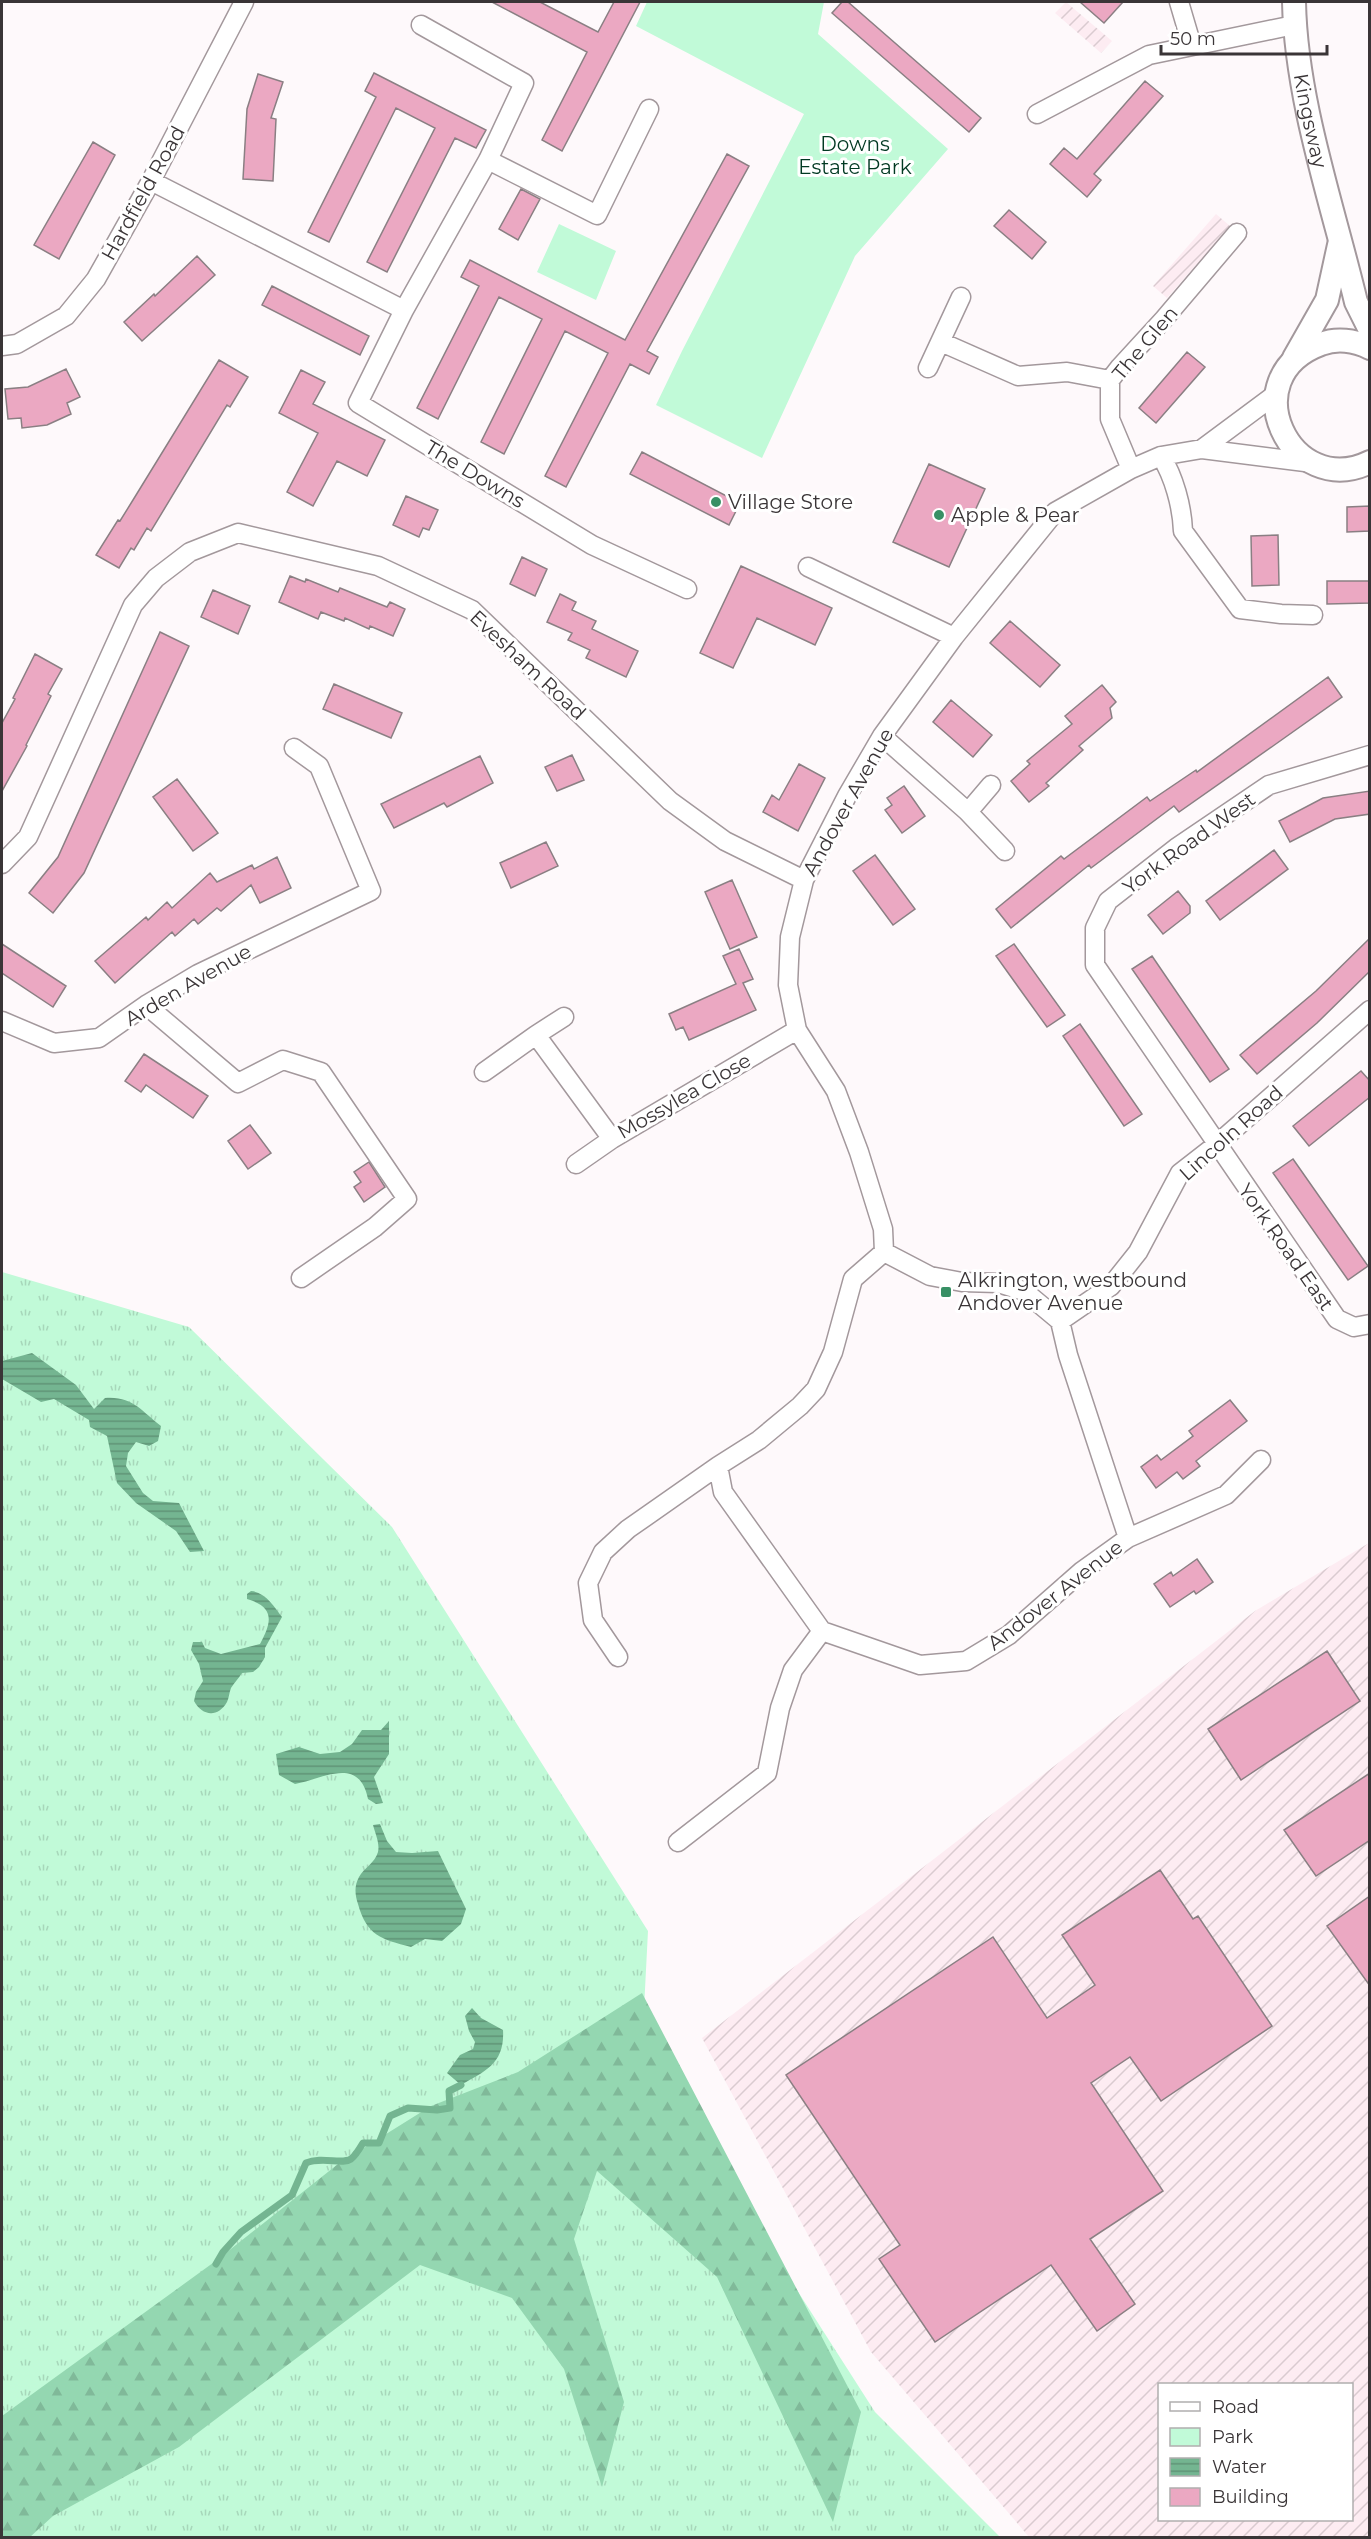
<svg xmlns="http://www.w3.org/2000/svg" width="1371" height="2539" viewBox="0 0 1371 2539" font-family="Montserrat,sans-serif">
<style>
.industrial{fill:url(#industrial-furrows);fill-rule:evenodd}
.grass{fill:url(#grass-tufts)}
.forest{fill:url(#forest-firs)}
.park{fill:#c1fad8}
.water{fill:url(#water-rules)}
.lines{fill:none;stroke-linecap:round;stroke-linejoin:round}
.stream{stroke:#74b591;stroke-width:7}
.building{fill:#eba8c2;stroke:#8a7f83;stroke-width:1.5}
.minor-casing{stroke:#a3989c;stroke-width:21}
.tertiary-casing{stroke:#a3989c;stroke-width:26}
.minor{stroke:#fff;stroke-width:18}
.tertiary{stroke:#fff;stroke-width:22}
.poi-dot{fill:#389065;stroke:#fff;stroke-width:2}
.labels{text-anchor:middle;stroke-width:6;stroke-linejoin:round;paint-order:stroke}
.street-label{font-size:20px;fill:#3a3537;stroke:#fff}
.park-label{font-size:20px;fill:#013922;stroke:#fff}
.poi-label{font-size:20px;fill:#3a3537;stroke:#fff;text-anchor:start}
</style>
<defs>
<pattern id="industrial-furrows" width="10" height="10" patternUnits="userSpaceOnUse" patternTransform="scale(1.5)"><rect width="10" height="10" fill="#fdecf2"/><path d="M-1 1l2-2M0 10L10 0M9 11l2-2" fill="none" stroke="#dacbd0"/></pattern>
<pattern id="grass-tufts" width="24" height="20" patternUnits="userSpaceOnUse" patternTransform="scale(1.5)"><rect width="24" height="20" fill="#c1fad8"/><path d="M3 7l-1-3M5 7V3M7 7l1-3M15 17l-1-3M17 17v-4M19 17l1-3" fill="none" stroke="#a7d7ba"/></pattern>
<pattern id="forest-firs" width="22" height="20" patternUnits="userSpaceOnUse" patternTransform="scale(1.5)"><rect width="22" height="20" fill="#94d7b1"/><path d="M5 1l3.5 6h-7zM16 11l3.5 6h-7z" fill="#80b999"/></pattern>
<pattern id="water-rules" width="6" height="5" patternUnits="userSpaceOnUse" patternTransform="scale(1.5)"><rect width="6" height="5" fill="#74b591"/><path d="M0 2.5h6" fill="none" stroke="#609477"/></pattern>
</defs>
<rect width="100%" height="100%" fill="#fef9fb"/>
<path class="industrial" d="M1066 2 1112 41 1101 53 1055 13Z
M1216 214 1230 226 1167 298 1153 286Z
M1369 1543V2537H1029L871 2352 702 2038 1255 1611ZM1160 2384H1352V2520H1160Z"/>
<path class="grass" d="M2 1272 189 1327 392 1527 648 1931 642 2048 875 2412 1000 2537H2Z"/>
<path class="forest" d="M642 1993 861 2412 833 2522 717 2277 597 2171 574 2239 624 2402 602 2487 564 2369 512 2298 420 2265 179 2447 53 2516 30 2537H2V2416L217 2260 338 2164 431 2106 518 2072Z"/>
<path class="park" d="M647 2H824L818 34 948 149 855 256 762 458 656 405 682 351 804 114 636 26Z
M559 224 616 251 596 300 537 272Z"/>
<path class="water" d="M32 1353 76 1385 94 1409 105 1398C133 1396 141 1411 161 1426L158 1441 149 1446 136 1442 128 1453 126 1466 143 1493 153 1501 179 1503 204 1551 190 1552 176 1531 136 1503 117 1483 107 1436 90 1427 89 1420 54 1399 41 1402 2 1379V1361Z
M251 1591C265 1592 274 1606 282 1617L265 1648V1657L259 1667 253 1672 242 1673C239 1678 234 1683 231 1688 229 1693 229 1698 227 1702 218 1718 202 1716 194 1701L196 1692 203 1681 199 1664 191 1650 193 1642H202L205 1648 221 1654 260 1644C272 1622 275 1607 247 1599V1594Z
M389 1721V1754L374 1777 383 1803 376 1804 368 1799C359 1755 323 1779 295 1784L279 1775 276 1754 299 1747 320 1754 340 1752 352 1744 362 1730H381Z
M380 1824 387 1841 396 1852 412 1853 438 1851 466 1909 461 1924 442 1941 425 1939 411 1947C381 1939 367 1936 358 1904 355 1895 354 1886 359 1877 364 1868 375 1863 378 1852 380 1843 375 1833 373 1825Z
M472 2008 481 2018 503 2030C505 2063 486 2071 461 2085L447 2073 460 2055 473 2049 475 2042 469 2031 465 2016Z"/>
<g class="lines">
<path class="stream" d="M216 2264 223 2252 241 2232 292 2195 306 2163C322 2156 342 2165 351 2159 355 2156 360 2148 363 2143H379L390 2116 408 2108 437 2110 450 2108 449 2091 461 2085"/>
</g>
<path class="building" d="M492 2H540L598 32 614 2H640L562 151 542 140 587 52Z
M842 2H848L981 118 969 132 832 13Z
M1080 2H1123L1104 23Z
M374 73 486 130 476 148 455 138 387 272 367 262 435 128 396 108 329 242 308 232 376 97 365 91Z
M258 74 283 82 271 118 276 119 273 181 243 179 247 109Z
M1145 81 1163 96 1094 174 1101 180 1087 197 1050 164 1064 148 1077 159Z
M93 142 115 155 59 259 34 245Z
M727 154 749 166 647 351 658 357 649 374 630 364 566 487 545 476 608 353 565 331 504 454 481 442 542 319 499 297 438 419 417 408 479 286 461 277 470 260 625 340Z
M521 189 540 199 518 240 499 229Z
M1009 210 1046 242 1032 259 994 226Z
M197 256 215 275 142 341 124 322 154 294 155 296Z
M272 286 369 336 360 355 262 305Z
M1187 352 1205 367 1156 423 1139 408Z
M219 360 248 377 230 407 227 405 151 531 147 528 134 550 131 548 119 568 96 555 118 520 120 521 133 500Z
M66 369 80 397 67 403 71 414 47 425 22 428 21 418 8 419 5 389 28 387Z
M301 370 325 382 313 404 385 440 367 476 337 461 313 506 287 492 318 433 279 413Z
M642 452 740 503 729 525 630 474Z
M929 464 985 489 949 567 893 542Z
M406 496 438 510 429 530 423 528 419 537 393 525Z
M1370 506V531L1347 532V507Z
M1278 535 1279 585 1252 586 1251 536Z
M522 557 547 569 535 596 510 584Z
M741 566 832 608 815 645 757 618 733 668 700 653Z
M290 576 305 582 306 579 338 592 340 588 387 607 390 602 405 609 393 636 370 626 369 629 345 618 344 621 321 612 318 619 279 602Z
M1327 581H1370V603L1327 604Z
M213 590 250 606 238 634 201 617Z
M560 594 576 602 572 610 596 621 592 629 638 651 626 677 586 658 590 650 568 640 572 633 547 622Z
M1010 621 1060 665 1040 687 990 643Z
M160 632 189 646 84 873 53 913 29 893 58 857Z
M35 654 62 669 48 694 51 696 26 745 27 746 2 791V723L15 699 13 698Z
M1328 677 1342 697 1273 746 1179 812 1174 806 1091 868 1089 865 1011 928 996 909 1061 856 1064 859 1147 797 1150 801 1196 770 1197 772Z
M334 684 402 713 391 738 323 709Z
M1102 685 1116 702 1110 708 1112 718 1079 746 1083 750 1046 783 1049 786 1029 802 1011 781 1030 764 1027 761 1072 724 1065 716Z
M951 700 992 735 973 757 933 722Z
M572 755 584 780 557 791 545 767Z
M480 756 493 783 447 807 444 803 394 828 381 804Z
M799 764 825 778 798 831 763 812 772 795 779 800Z
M177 779 218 833 193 851 153 797Z
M904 786 925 816 902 833 885 810 892 805 887 798Z
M1370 791V814L1335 819 1290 842 1279 821 1323 798Z
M546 842 558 866 511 888 500 863Z
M1274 850 1288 869 1220 920 1206 901Z
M875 855 915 909 893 925 853 871Z
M277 857 291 888 260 903 251 885 221 911 217 908 198 924 194 919 175 936 172 932 115 983 95 961 146 917 148 920 167 902 172 908 210 873 217 882 252 865 254 869Z
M732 880 757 937 730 949 705 892Z
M1178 891 1190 906V913L1163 934 1148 915Z
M1370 938V971L1317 1023 1257 1074 1240 1055 1316 991Z
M2 944 66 986 53 1007 2 973Z
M1014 944 1065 1015 1047 1027 996 956Z
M739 949 753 979 743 983 756 1010 689 1040 683 1027 676 1030 669 1014 736 984 723 956Z
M1152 956 1229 1069 1210 1082 1132 969Z
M1080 1024 1142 1114 1124 1126 1063 1036Z
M144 1054 208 1096 193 1118 146 1085 141 1092 125 1081Z
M1361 1071 1370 1081V1097L1309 1146 1293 1126Z
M250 1125 271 1153 248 1169 228 1141Z
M1293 1159 1368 1266 1348 1280 1273 1173Z
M369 1162 385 1187 364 1202 354 1187 361 1182 354 1172Z
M1230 1400 1247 1421 1196 1461 1200 1466 1183 1479 1177 1472 1156 1488 1141 1467 1157 1455 1161 1460 1193 1436 1189 1431Z
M1197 1559 1213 1582 1196 1594 1194 1591 1170 1607 1154 1584 1171 1572 1173 1576Z
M1327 1651 1360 1701 1241 1780 1208 1729Z
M1370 1773V1840L1316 1876 1284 1830Z
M1160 1870 1193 1919 1198 1916 1272 2026 1161 2101 1130 2057 1091 2083 1163 2191 1090 2239 1135 2304 1097 2331 1051 2265 935 2342 879 2259 900 2245 786 2075 993 1937 1047 2018 1095 1985 1062 1935Z
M1370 1896V1986L1327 1926Z"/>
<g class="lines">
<g class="minor-casing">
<path id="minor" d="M1179 2 1192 46
M421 25 524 83 488 160 404 310 358 403 592 545 687 589
M1037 114 1149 55 1294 25
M488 160 597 215 649 109
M151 181 404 310
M941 342 1018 376 1067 372 1110 380
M2 346 17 344 66 316 96 279 151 181 244 2
M928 368 961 297
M1202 449 1276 394
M1161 456C1174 477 1182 506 1183 531L1240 609 1281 614 1313 615
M1131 469 1110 419V380L1120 367 1164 319 1237 233
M808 567 954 637
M882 736 968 812 991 785
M1370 755 1269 785 1176 848 1108 901 1095 928V965L1337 1319 1354 1327 1370 1324
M967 811 1005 851
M2 864 28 837 133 605 156 578 190 552 238 533 378 566 472 610 670 801 725 841 804 880
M146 1005 238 1083 283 1060 321 1072 407 1199 375 1227 301 1278
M2 1021 54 1043 99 1038 146 1005 198 974 371 891 319 766 294 748
M536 1035 564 1017
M484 1072 536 1035 612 1139 797 1030
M576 1164 612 1139
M884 1252 883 1229 859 1152 836 1091 797 1030 788 985 790 937 804 880 847 796 882 736 954 637 1055 512 1131 469 1161 456 1202 449 1313 463
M884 1252 853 1279 833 1352 816 1389 800 1406 759 1440 718 1466 723 1492 822 1631 920 1665 966 1661 1009 1635 1082 1571 1128 1538 1226 1495 1261 1460
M884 1252 930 1276 962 1282 998 1283 1024 1291 1060 1321 1068 1355 1128 1538
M1060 1321 1111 1286 1138 1252 1180 1173 1216 1145 1370 1010
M618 1657 593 1620 588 1583 603 1552 628 1529 718 1466
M678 1842 767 1773 780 1708 793 1670 822 1631"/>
</g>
<g class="tertiary-casing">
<g id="tertiary">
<path id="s1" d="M1294 2C1296 101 1333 206 1356 302L1370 330"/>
<path d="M1370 348C1355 340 1336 338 1321 344 1231 377 1291 501 1370 462"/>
<path d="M1294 358 1327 300 1339 245"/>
</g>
</g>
<use href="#minor" class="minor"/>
<use href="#tertiary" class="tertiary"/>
</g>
<g class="poi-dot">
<circle cx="716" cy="502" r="6"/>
<circle cx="939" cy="515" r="6"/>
<rect x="940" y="1286" width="12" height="12" rx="3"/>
</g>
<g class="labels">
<g class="street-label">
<text dy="7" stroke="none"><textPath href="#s1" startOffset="120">Kingsway</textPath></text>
<text transform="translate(143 193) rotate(-61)" y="7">Hardfield Road</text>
<text transform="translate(1145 343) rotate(-50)" y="7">The Glen</text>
<text transform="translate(475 474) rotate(31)" y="7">The Downs</text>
<text transform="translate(528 665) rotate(43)" y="7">Evesham Road</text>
<text transform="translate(848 802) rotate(-61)" y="7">Andover Avenue</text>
<text transform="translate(1189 843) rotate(-36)" y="7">York Road West</text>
<text transform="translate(188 985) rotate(-30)" y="7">Arden Avenue</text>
<text transform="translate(684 1096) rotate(-30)" y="7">Mossylea Close</text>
<text transform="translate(1231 1133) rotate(-42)" y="7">Lincoln Road</text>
<text transform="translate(1286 1247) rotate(55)" y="7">York Road East</text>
<text transform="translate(1055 1595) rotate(-38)" y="7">Andover Avenue</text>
</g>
<g class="park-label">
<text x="855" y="151">Downs<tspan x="855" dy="23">Estate Park</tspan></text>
</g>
<g class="poi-label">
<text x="728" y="509">Village Store</text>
<text x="951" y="522">Apple &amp; Pear</text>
<text x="958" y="1287">Alkrington, westbound<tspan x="958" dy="23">Andover Avenue</tspan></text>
</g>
</g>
<rect width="1371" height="2539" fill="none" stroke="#3a3537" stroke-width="6"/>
<rect x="1158" y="2383" width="195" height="138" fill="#ffffff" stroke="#b0aeaf" stroke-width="1.5"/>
<rect x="1170" y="2402" width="30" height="9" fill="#ffffff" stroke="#b0aeaf" stroke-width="1.5"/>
<text x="1212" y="2413" font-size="18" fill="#3a3537">Road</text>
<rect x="1170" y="2428" width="30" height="18" fill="#c1fad8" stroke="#b0aeaf" stroke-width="1.5"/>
<text x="1212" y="2443" font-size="18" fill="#3a3537">Park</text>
<rect x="1170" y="2458" width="30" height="18" fill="url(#water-rules)" stroke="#b0aeaf" stroke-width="1.5"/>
<text x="1212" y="2473" font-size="18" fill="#3a3537">Water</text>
<rect x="1170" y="2488" width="30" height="18" fill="#eba8c2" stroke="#b0aeaf" stroke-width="1.5"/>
<text x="1212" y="2503" font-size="18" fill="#3a3537">Building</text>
<path d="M1161 45v9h166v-9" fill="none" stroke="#3a3537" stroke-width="3"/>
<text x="1170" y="45" font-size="18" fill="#3a3537" stroke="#ffffff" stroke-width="4.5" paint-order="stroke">50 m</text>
</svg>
